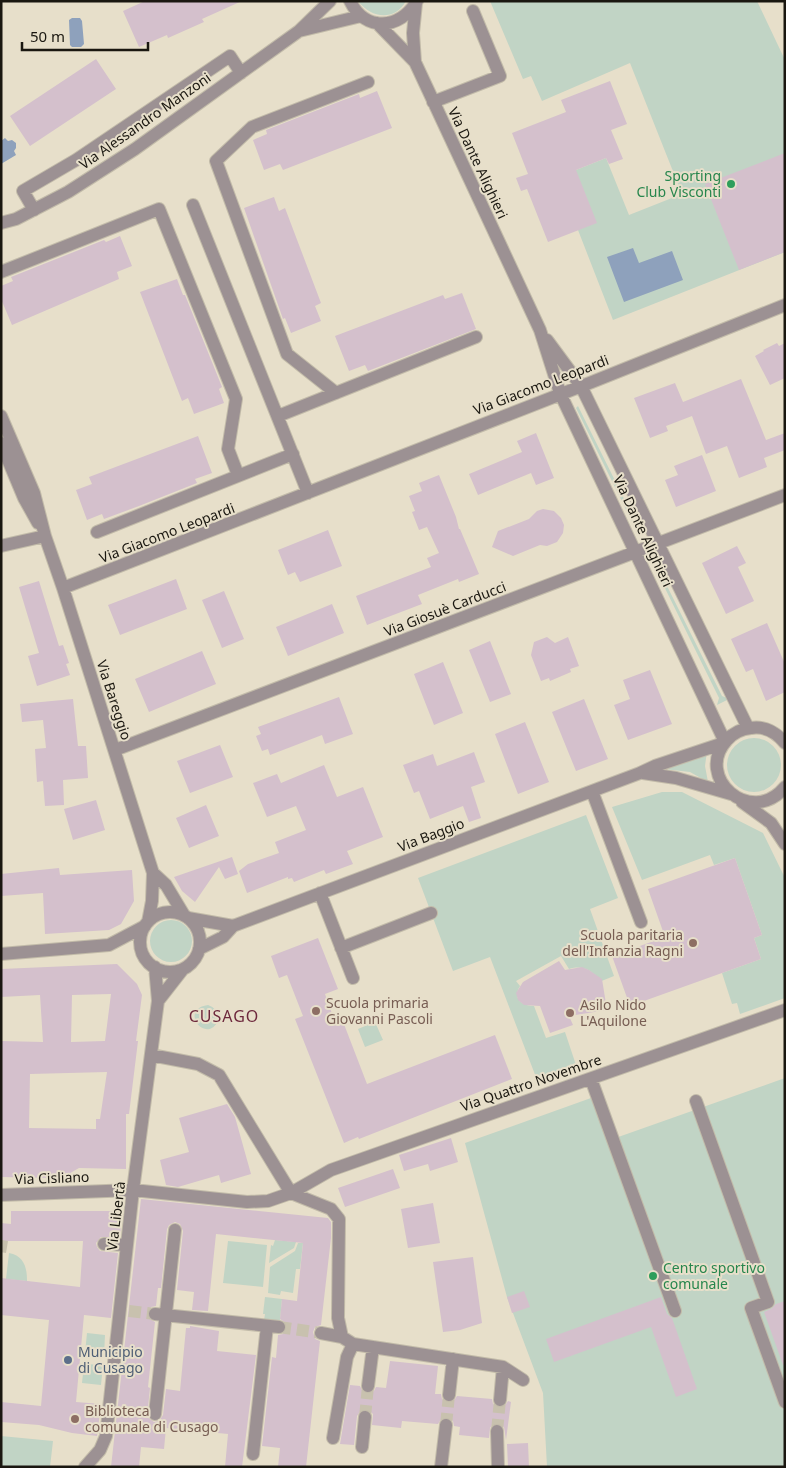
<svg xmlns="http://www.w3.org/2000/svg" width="786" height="1468" viewBox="0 0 786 1468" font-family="'Noto Sans',sans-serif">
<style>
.green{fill:#c1d4c5}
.water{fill:#8ea1bc}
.building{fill:#d4c0cc;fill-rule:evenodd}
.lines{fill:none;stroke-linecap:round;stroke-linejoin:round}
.minor-tunnel{stroke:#c8c1ae;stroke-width:12;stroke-dasharray:12 6;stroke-linecap:butt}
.minor-casing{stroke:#c2bba9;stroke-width:14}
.minor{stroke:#9c9193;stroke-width:12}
.leisure-dot{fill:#2e9e5b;stroke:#e7dfca;stroke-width:2}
.education-dot{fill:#8d6e63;stroke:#e7dfca;stroke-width:2}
.service-dot{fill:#5c6f8a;stroke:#e7dfca;stroke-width:2}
.labels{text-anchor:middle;stroke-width:4;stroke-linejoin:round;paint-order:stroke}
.street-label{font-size:14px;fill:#1a1710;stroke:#e7dfca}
.leisure-label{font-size:14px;fill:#27864d;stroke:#e7dfca;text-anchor:end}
.education-label{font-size:14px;fill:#785e54;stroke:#e7dfca;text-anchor:start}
.service-label{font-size:14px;fill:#4e5e75;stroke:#e7dfca;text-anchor:start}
.quarter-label{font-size:16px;letter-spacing:1px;fill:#6d283c;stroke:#e7dfca}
</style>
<rect width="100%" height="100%" fill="#e7dfca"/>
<path class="green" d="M358 1H406C394 22 371 18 358 1Z
M490 1H757L785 60V252L613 320 578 230 576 170 606 158 629 215 682 194 630 63 542 101 531 76 523 79Z
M578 406 641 533 638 534 576 408Z
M660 572 722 696 729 699 717 705 719 698 658 574Z
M727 765a27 27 0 1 1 54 0a27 27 0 1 1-54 0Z
M707 751 705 766 708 782 690 772 664 769Z
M662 792H682L763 833 785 878V998L740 1014 737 1003 732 1004 722 973 761 959 754 938 762 935 735 858 714 865 710 855 642 880 612 807Z
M586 815 618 898 590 909 614 976 599 982C592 969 583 965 569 969L561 956 516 981 520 986C512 999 522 1006 534 1006L546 1038 565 1032 578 1071 539 1085 490 957 453 971 418 878Z
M150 941a21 21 0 1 1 42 0a21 21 0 1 1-42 0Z
M208 1005C216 1008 222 1015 217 1023 204 1043 179 1009 208 1005Z
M375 1022 383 1040 365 1047 358 1029Z
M785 1078V1467H547L543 1393 507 1297 465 1143 591 1098 607 1141Z
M275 1240 296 1242 294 1248 269 1263 271 1245 273 1246Z
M228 1241 267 1245 263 1287 223 1283Z
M298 1243H303L300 1269H296L293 1293 281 1291 280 1295 268 1293 270 1267 295 1251Z
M9 1253C24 1256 27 1267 27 1281L6 1279Z
M265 1297 282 1299 280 1321 264 1320 265 1314H263Z
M87 1333 105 1335 104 1355 85 1353Z
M84 1364 103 1365 101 1385 82 1383Z
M1 1436 53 1441 50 1467H1Z"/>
<path class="water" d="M72 18H80L82 21 84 44 81 47H72L70 45 69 20Z
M5 138 8 141 12 140 16 143V148L14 151 16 155 1 164V141Z
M633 248 639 263 672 251 683 280 624 302 607 257Z"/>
<path class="building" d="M145 1H242L202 19 204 22 168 38 167 35 139 47 123 11Z
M96 59 116 89 30 146 10 116Z
M610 81 627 124 611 130 623 159 609 164 606 158 576 170 597 223 548 242 527 189 521 191 516 178 528 174 512 133 566 112 561 100Z
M377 91 392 128 283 170 280 164 264 170 253 140 267 134 266 130 359 94 360 98Z
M785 153V252L739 270 705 184Z
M274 197 279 211 285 208 321 303 315 306 321 321 291 333 285 318 283 319 244 208Z
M120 236 132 266 117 272 119 279 12 325 1 299V286L13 281 11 277 104 240 106 242Z
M177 279 183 295H185L222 387 219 389 224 403 194 414 188 398 182 401 140 292Z
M462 293 476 329 368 371 365 365 349 371 335 336 443 295 445 299Z
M777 343 779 346 785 343V378L770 385 755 356 764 351 763 350Z
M741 379 766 440 785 433V450L764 458 767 467 739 478 727 446 706 454 692 416 666 426 668 431 650 438 634 398 675 383 683 402Z
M536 433 554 478 536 485 531 473 478 495 469 474 522 452 517 441Z
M198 436 212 473 195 479 197 483 139 506 104 519 102 514 87 520 76 490 92 484 89 477Z
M702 455 716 491 676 507 665 480 678 475 674 466Z
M439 475 456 517 459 529H460L479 574 459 582 458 579 418 595 422 604 367 625 356 596 431 567 427 558 439 553 427 527 419 530 412 512 415 511 409 496 422 491 419 483Z
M543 509 554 511 561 518 564 525 563 533 557 542 547 546 540 545 513 556 492 547 498 531 529 519 537 511Z
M328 530 342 566 300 582 295 572 288 575 278 550Z
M737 546 746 563 738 567 754 601 726 614 702 563Z
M176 579 187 609 120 635 108 605Z
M39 581 59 646 63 645 69 663 66 664 70 675 37 686 28 656 39 653 19 587Z
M224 591 244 639 222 648 202 600Z
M332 604 344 633 288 656 276 627Z
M767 623 785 664V692L766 701 753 669 746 672 731 639Z
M547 637 555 643 568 637 579 666 570 669 571 672 550 681 549 678 541 681 531 655 534 642Z
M490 641 511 694 490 702 469 650Z
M202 651 216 684 149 712 135 679Z
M443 662 463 713 434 725 414 674Z
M650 670 672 724 628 740 614 705 630 699 623 680Z
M339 697 353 734 325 744 322 735 270 755 268 749 262 751 256 736 261 734 258 727Z
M73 699 78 746H86L88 778 63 780 64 805 45 806 43 781 37 782 35 749 46 748 43 720 22 722 20 704Z
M584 699 608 759 576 771 552 712Z
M525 722 549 782 518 794 495 734Z
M220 745 233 777 190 793 177 761Z
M474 752 485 782 471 787 481 818 469 822 463 806 430 819 419 791 414 793 403 765 433 754 437 766Z
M324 765 337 797 363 787 383 837 347 851 353 864 326 874 324 870 294 882 292 878 288 879V877L247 893 239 871 248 864 279 853 275 842 306 830 296 806 267 817 253 783 277 774 281 783Z
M96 800 105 830 73 840 64 809Z
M206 805 219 836 189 848 176 818Z
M232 857 238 874 225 879 219 867 195 902 182 891 174 877Z
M735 858 762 935 754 938 761 959 630 1006 612 956 665 937 648 889Z
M59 868 60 875 132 870 134 901 121 924 109 930 45 934 43 893 1 896V874Z
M318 938 338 989 325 994 335 1022 342 1019 367 1084 495 1035 512 1079 359 1139 358 1137 344 1143 295 1019 303 1016 287 975 279 978 271 956Z
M559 961 565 970 582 967 589 970 602 979 607 1010 569 1016 573 1025 550 1033 540 1006 524 1005 518 1000 516 993 523 982Z
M117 964 137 984 142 995 136 1041H138L129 1114H126V1169L79 1168 65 1176 53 1178 1 1177V1041L43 1042 40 995 1 997V969ZM111 994 105 1041 71 1042 72 995ZM107 1072 100 1119H96V1129L29 1128 30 1074Z
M227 1104 235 1117 251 1174 221 1183 219 1175 178 1187 166 1185 160 1160 189 1152 179 1118Z
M451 1138 458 1162 430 1171 428 1164 404 1171 399 1155Z
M393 1169 400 1188 345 1207 338 1188Z
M141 1199 328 1218 331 1222V1238L321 1325 315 1327 313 1332 315 1339 320 1341 306 1467H278L280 1448 262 1446 272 1357 276 1358 278 1335 283 1334 287 1328 286 1323 280 1319 282 1299 297 1301 303 1243 216 1234 208 1311 192 1310 194 1292 177 1290 183 1231 180 1224 175 1222 169 1225 167 1229 161 1288H158L156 1306 151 1307 147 1313 148 1318 155 1322 148 1387 150 1388 147 1417 154 1422 159 1421 163 1415 166 1389 180 1391 186 1328H190V1326L219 1331 217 1351 256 1355 242 1467H225L228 1434 166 1428 164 1449 141 1447 139 1467H111Z
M433 1203 440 1243 408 1248 401 1209Z
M11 1211H122L120 1237H101L96 1243 97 1247 100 1251 118 1253 111 1318 84 1315 76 1402 101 1404 97 1436 72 1433 39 1425 1 1422V1402L41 1406 49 1320 1 1315V1278L80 1287 83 1241H1V1223L11 1224Z
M473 1257 482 1323 460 1330 443 1332 433 1262Z
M524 1291 530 1307 512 1313 507 1297Z
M661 1297 667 1314 672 1318 697 1389 676 1397 651 1327 554 1362 546 1339Z
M785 1301V1365H783L764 1312 771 1309 776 1304Z
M390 1361 438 1366 435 1394H441L442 1399 448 1403 453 1402 457 1396 492 1399 493 1404 499 1408 504 1407 508 1401 511 1402 506 1440 504 1427 497 1423 493 1424 490 1428 489 1438 459 1435 460 1427 454 1426 453 1421 447 1417 442 1418 438 1424 402 1421 401 1428 372 1425 373 1414 370 1411 365 1409 361 1410 357 1416 354 1445 340 1444 350 1385 360 1386 363 1392 367 1394 374 1391 376 1387 386 1388Z
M528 1443 529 1467H508L507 1444Z"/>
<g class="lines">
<path class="minor-tunnel" d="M1 1246 7 1247
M129 1311 155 1314
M279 1327 321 1333
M365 1417 368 1386
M446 1425 449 1395
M497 1431 500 1400"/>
<g class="minor-casing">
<path id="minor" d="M350 1C365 32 400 30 417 1
M377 23 415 62 540 330 560 393 725 742
M299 31 361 16
M415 62 413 33 416 3
M433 102 500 76 473 11
M193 205 308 493
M34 210 23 191 76 160 230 56 241 73
M1 223 16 219 68 192 135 149 299 31 330 1
M1 272 159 209 236 399 228 449 238 475
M547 340 581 386 748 728
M336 393 287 354 216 161 252 127 368 82
M1 416 34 493 45 536 63 588 153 873 152 901 148 922
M278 416 476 337
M1 443 24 498 38 523
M97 532 293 454
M1 546 45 536
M63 588 592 382 785 305
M785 743C776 732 764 726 751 728 741 729 733 733 727 740 693 777 751 828 785 787
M115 750 785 495
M643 773 676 778 731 794
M592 791 641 922
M742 802 771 823 785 844
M153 873 166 885 184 915
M320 893 353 978
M140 942a30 30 0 1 1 60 0a30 30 0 1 1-60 0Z
M188 918 233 926
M341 948 431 913
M199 949 223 937 233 926 640 773 655 766 724 743
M1 954 109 945 145 926
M158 1001 183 969
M151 1055 198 1064 219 1075 291 1193
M591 1079 675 1311
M696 1101 768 1302 751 1308 785 1402
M291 1193 331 1209 339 1219 338 1318 342 1337 353 1344 503 1367 523 1380
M1 1195 133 1190 247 1202 268 1201 291 1193 331 1170 785 1010
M104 1244 127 1245
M155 1314 279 1327
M321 1333 342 1337
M368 1386 373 1347
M449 1395 453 1359
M500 1400 503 1367
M155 1414 175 1230
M497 1431 498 1467
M333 1438 347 1357 353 1344
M362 1447 365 1417
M253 1454 267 1326
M85 1467 100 1450 106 1436 133 1190 158 1001 155 967
M441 1467 446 1425"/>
</g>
<use href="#minor" class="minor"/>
</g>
<g class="leisure-dot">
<circle cx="731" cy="184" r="5"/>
<circle cx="653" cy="1276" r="5"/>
</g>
<g class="education-dot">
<circle cx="693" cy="943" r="5"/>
<circle cx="316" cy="1011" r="5"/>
<circle cx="570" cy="1013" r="5"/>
<circle cx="75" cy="1419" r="5"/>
</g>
<circle class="service-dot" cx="68" cy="1360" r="5"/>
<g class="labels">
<g class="street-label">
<text transform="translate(145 121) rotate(-35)" y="5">Via Alessandro Manzoni</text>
<text transform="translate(478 163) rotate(65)" y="5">Via Dante Alighieri</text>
<text transform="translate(541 385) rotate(-21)" y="5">Via Giacomo Leopardi</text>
<text transform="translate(643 531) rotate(65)" y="5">Via Dante Alighieri</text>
<text transform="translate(167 533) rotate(-21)" y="5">Via Giacomo Leopardi</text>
<text transform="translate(445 609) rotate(-21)" y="5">Via Giosuè Carducci</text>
<text transform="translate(114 700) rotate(72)" y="5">Via Bareggio</text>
<text transform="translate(431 835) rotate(-21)" y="5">Via Baggio</text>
<text transform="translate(531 1083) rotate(-19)" y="5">Via Quattro Novembre</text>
<text transform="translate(52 1178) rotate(-2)" y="5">Via Cisliano</text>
<text transform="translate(116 1216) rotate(-83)" y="5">Via Libertà</text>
</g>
<g class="leisure-label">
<text x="721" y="181">Sporting<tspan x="721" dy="16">Club Visconti</tspan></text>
<text x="663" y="1273" text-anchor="start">Centro sportivo<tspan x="663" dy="16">comunale</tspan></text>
</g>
<g class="education-label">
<text x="683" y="940" text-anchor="end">Scuola paritaria<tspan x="683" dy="16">dell'Infanzia Ragni</tspan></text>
<text x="326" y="1008">Scuola primaria<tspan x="326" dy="16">Giovanni Pascoli</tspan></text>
<text x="580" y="1010">Asilo Nido<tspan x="580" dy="16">L'Aquilone</tspan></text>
<text x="85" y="1416">Biblioteca<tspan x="85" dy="16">comunale di Cusago</tspan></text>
</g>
<g class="service-label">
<text x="78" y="1357">Municipio<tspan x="78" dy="16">di Cusago</tspan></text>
</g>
<g class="quarter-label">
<text x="224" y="1022">CUSAGO</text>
</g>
</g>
<rect width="786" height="1468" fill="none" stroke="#1a1710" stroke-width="5"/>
<path d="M22 42v8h126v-8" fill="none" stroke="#1a1710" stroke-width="2.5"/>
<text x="30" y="42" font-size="15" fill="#1a1710" stroke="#e7dfca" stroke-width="4" paint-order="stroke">50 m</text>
</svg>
